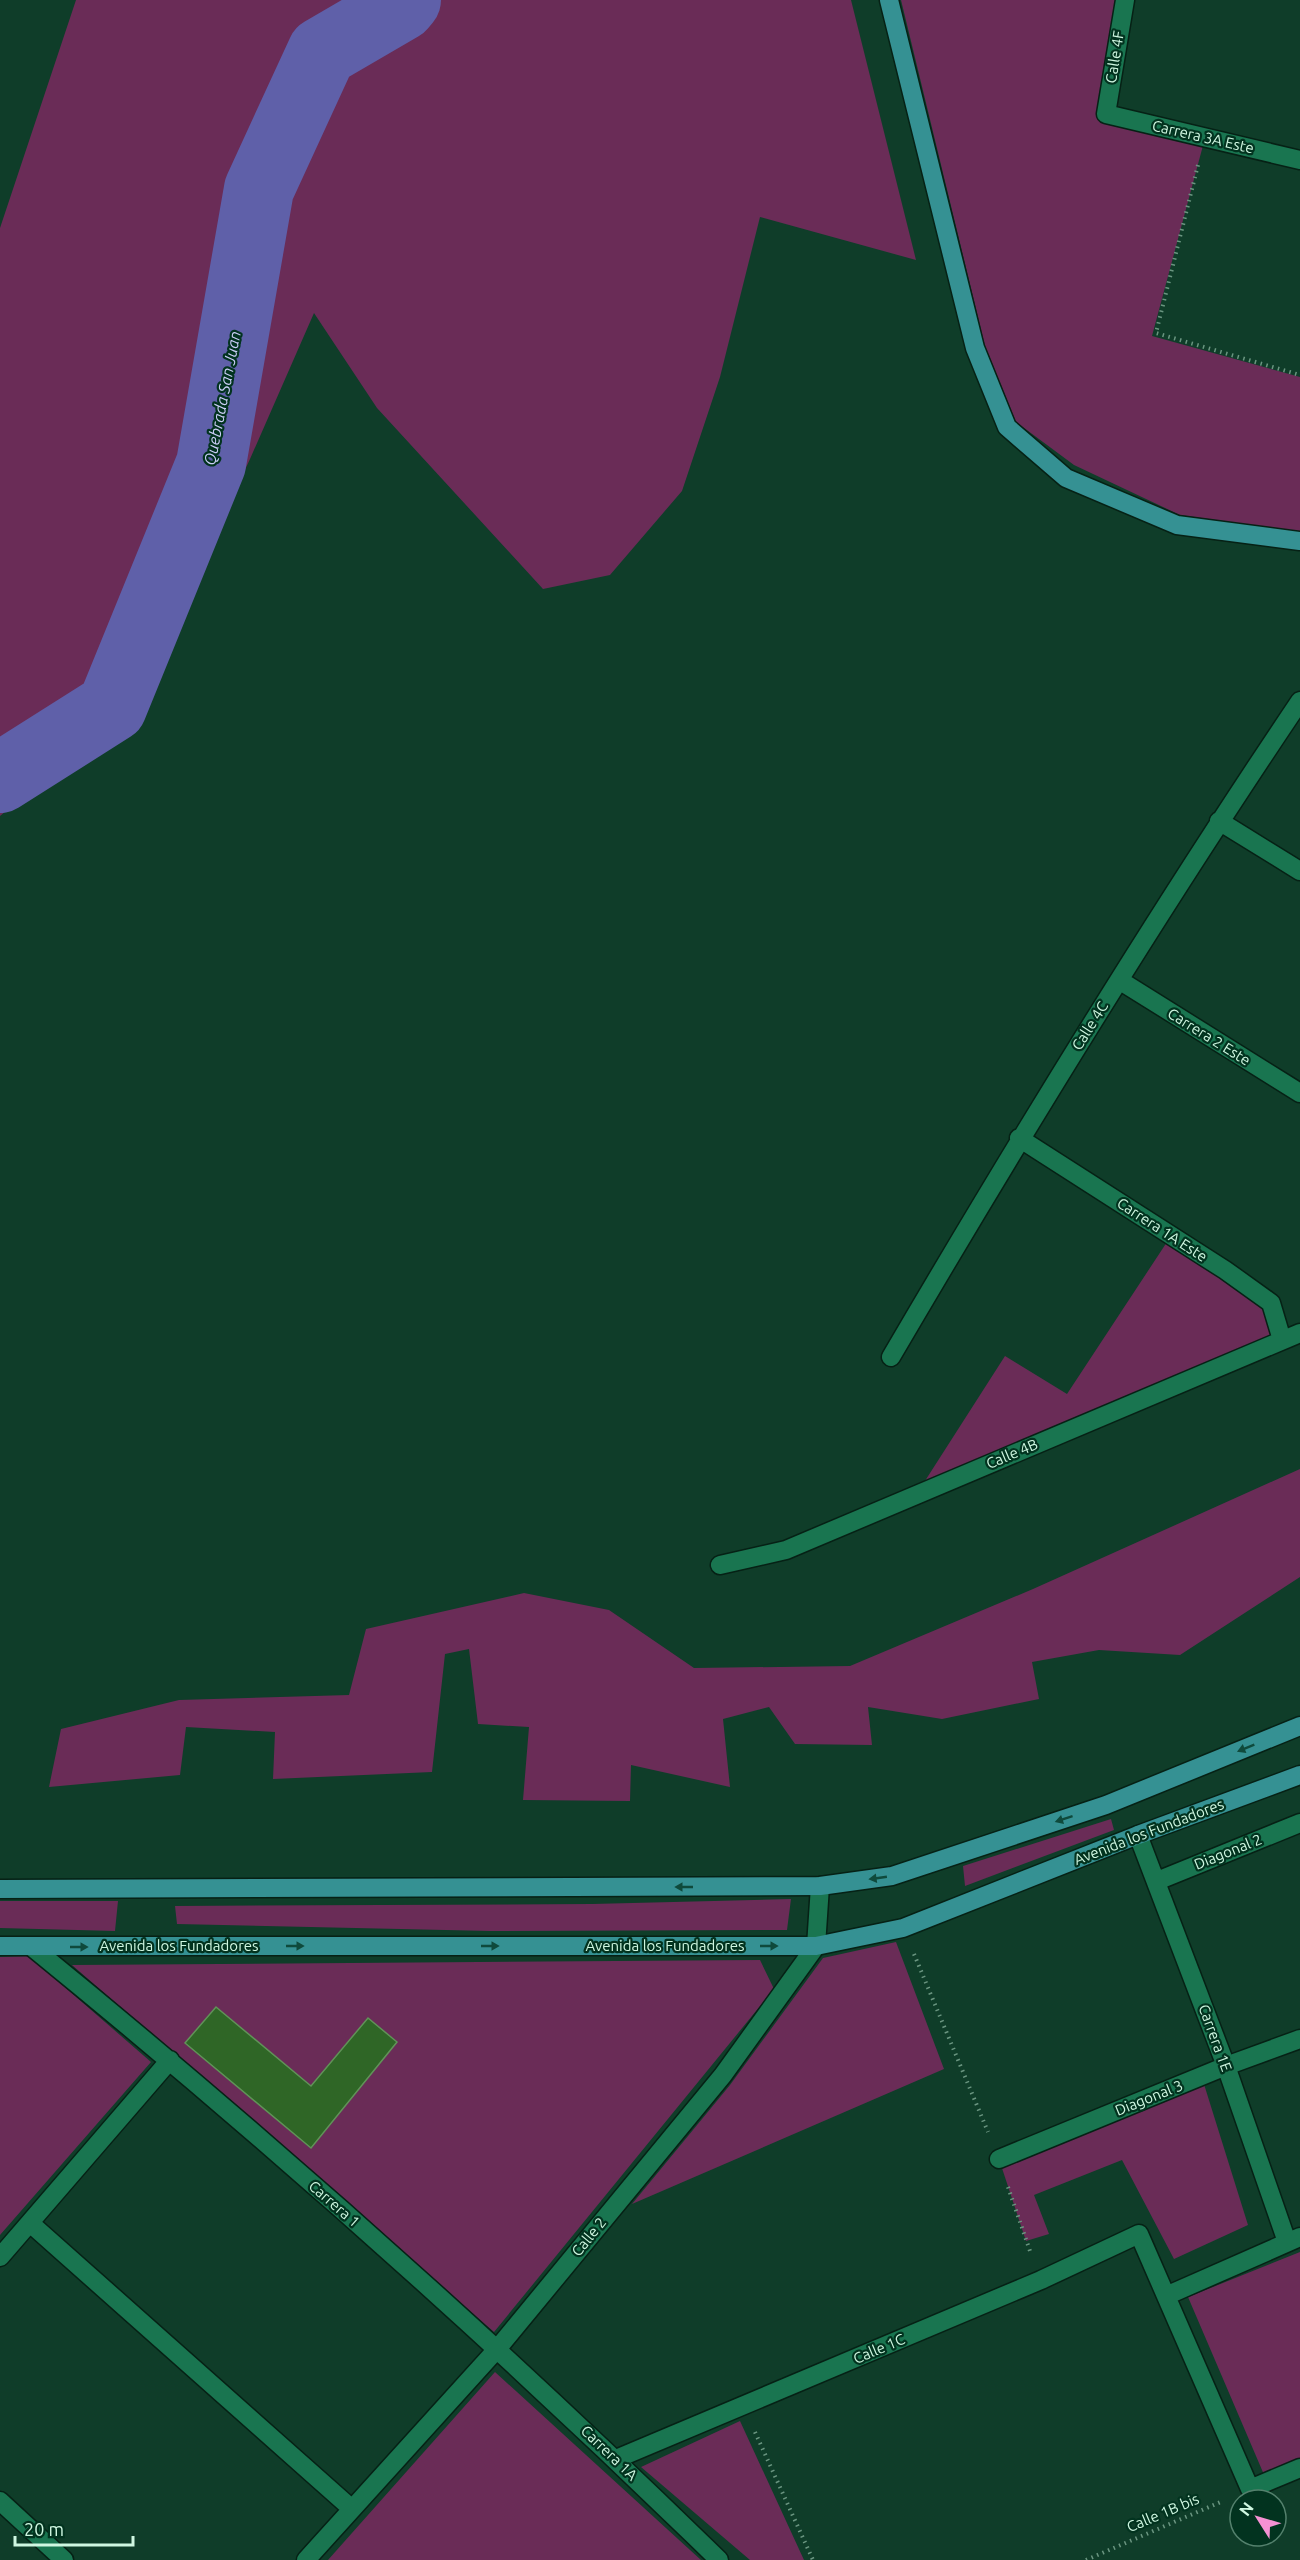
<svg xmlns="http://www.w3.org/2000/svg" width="1300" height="2560" viewBox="0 0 1300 2560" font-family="Ubuntu,sans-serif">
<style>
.green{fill:#6a2c57}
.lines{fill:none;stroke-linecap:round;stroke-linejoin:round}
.river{stroke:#5f60a9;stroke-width:70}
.building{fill:#2f6626;stroke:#609358;stroke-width:1.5}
.minor-casing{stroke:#062115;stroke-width:21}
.major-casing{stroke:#062115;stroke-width:21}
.path{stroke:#6a9580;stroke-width:4;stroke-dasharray:1.5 4.5;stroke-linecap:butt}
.minor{stroke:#197550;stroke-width:18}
.major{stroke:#359193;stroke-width:18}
.oneway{fill:#0f4a3c}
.labels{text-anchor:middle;stroke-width:4.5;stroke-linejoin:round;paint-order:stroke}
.street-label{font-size:15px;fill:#cff7e1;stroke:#02331f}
.water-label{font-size:16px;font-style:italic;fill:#cbcef7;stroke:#02331f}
</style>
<rect width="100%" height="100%" fill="#0f3d29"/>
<path class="green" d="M76 0H851L916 260 760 217 720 377 682 491 610 575 543 589 377 408 314 313 250 459 138 700 0 816V228Z
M901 0H1118L1099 115 1205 138 1152 336 1300 377V532L1180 515 1074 465 1016 422 985 346Z
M1167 1242 1264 1305 1274 1338 923 1484 1005 1356 1067 1394Z
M1300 1469V1577L1180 1655 1099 1650 1032 1662 1039 1699 942 1719 868 1707 872 1745 795 1744 769 1707 723 1719 730 1787 631 1765 630 1801 523 1800 529 1727 478 1724 469 1649 445 1654 432 1772 273 1779 275 1732 186 1727 180 1775 49 1787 61 1729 179 1700 349 1695 366 1629 524 1593 609 1610 694 1668 850 1666 1033 1589Z
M1111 1819 1114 1830 965 1886 963 1866Z
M791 1899 787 1930 490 1931 177 1924 175 1906 592 1904Z
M0 1901H118L115 1931 0 1928Z
M896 1942 944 2069 632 2204 730 2085 823 1958Z
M29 1956 151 2062 0 2235V1957Z
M760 1960 774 1989 494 2332 72 1965Z
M1203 2081 1248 2225 1174 2259 1122 2160 1034 2195 1049 2234 1026 2241 999 2159Z
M1300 2252V2463L1265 2477 1188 2297Z
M495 2372 701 2560H328Z
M740 2421 804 2560H750L641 2467Z"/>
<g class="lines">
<path class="river" d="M0 778 112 707 211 464 259 189 322 52 401 6 406 0"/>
</g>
<path class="building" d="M216 2007 311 2086 368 2018 397 2042 311 2148 185 2043Z"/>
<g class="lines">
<g class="minor-casing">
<path id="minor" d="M1125 0 1106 114 1300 160
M1219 821 1300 871
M1119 980 1300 1093
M1019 1138 1225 1270 1271 1303 1282 1340
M891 1357C1021 1135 1156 915 1300 701
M720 1565 786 1550 1300 1333
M1138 1835 1226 2066 1287 2242
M1157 1881 1300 1823
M32 1947C270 2141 499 2345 719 2560
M999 2159 1226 2066 1300 2039
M30 2223 352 2509
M0 2257 170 2060
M1168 2295 1300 2237
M616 2459 1041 2280 1139 2234 1250 2489 1300 2468
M0 2501 64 2560
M306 2560 498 2348 723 2075 816 1946 820 1886"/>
</g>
<g class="major-casing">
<path id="major" d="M889 0 975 348 1007 427 1066 478 1177 525 1300 541
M0 1889 820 1886 892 1876 1106 1805 1300 1726
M0 1946H816L903 1928 1138 1835 1300 1775"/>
</g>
<path class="path" d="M1198 165 1156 333 1300 375
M914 1954 988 2132
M1008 2187 1031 2254
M755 2432 813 2560
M1086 2560 1223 2501"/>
<use href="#minor" class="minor"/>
<use href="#major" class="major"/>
</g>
<defs><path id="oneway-solid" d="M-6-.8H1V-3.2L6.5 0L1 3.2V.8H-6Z" transform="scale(1.5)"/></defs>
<g class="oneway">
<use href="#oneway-solid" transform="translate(1246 1748) rotate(158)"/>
<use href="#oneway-solid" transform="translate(1064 1819) rotate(162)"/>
<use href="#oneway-solid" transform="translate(878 1878) rotate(172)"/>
<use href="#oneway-solid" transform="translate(684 1887) rotate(180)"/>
<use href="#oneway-solid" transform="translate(295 1946)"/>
<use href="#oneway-solid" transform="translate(490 1946)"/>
<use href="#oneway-solid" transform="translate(769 1946)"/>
<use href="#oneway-solid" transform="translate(79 1947)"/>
</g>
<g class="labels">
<g class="street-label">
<text transform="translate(1115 57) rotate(-81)" y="5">Calle 4F</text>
<text transform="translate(1203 137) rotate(13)" y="5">Carrera 3A Este</text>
<text transform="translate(1090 1026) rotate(-58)" y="5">Calle 4C</text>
<text transform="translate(1209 1037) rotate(32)" y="5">Carrera 2 Este</text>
<text transform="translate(1162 1230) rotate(33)" y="5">Carrera 1A Este</text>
<text transform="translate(1012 1454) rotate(-23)" y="5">Calle 4B</text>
<text transform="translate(1149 1832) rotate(-21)" y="5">Avenida los Fundadores</text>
<text transform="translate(1228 1852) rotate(-22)" y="5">Diagonal 2</text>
<text x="179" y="1951">Avenida los Fundadores</text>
<text x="665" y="1951">Avenida los Fundadores</text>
<text transform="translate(1215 2038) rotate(70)" y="5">Carrera 1E</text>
<text transform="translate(1149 2098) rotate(-22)" y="5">Diagonal 3</text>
<text transform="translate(334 2204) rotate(41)" y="5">Carrera 1</text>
<text transform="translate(589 2237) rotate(-51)" y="5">Calle 2</text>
<text transform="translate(879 2349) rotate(-23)" y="5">Calle 1C</text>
<text transform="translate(609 2453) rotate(44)" y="5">Carrera 1A</text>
<text transform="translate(1163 2513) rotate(-23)" y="5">Calle 1B bis</text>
</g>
<g class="water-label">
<text transform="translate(222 398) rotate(-79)" y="6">Quebrada San Juan</text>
</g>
</g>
<g transform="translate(1258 2518) rotate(307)"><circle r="28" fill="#02331f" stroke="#54816d" stroke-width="1.5"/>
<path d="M0-4.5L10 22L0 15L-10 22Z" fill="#f591d3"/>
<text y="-9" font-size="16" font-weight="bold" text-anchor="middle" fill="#cff7e1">N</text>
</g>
<path d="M15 2536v9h118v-9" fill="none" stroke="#cff7e1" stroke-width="3"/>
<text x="24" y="2536" font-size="18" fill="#cff7e1" stroke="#02331f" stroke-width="4.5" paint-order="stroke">20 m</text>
</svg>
